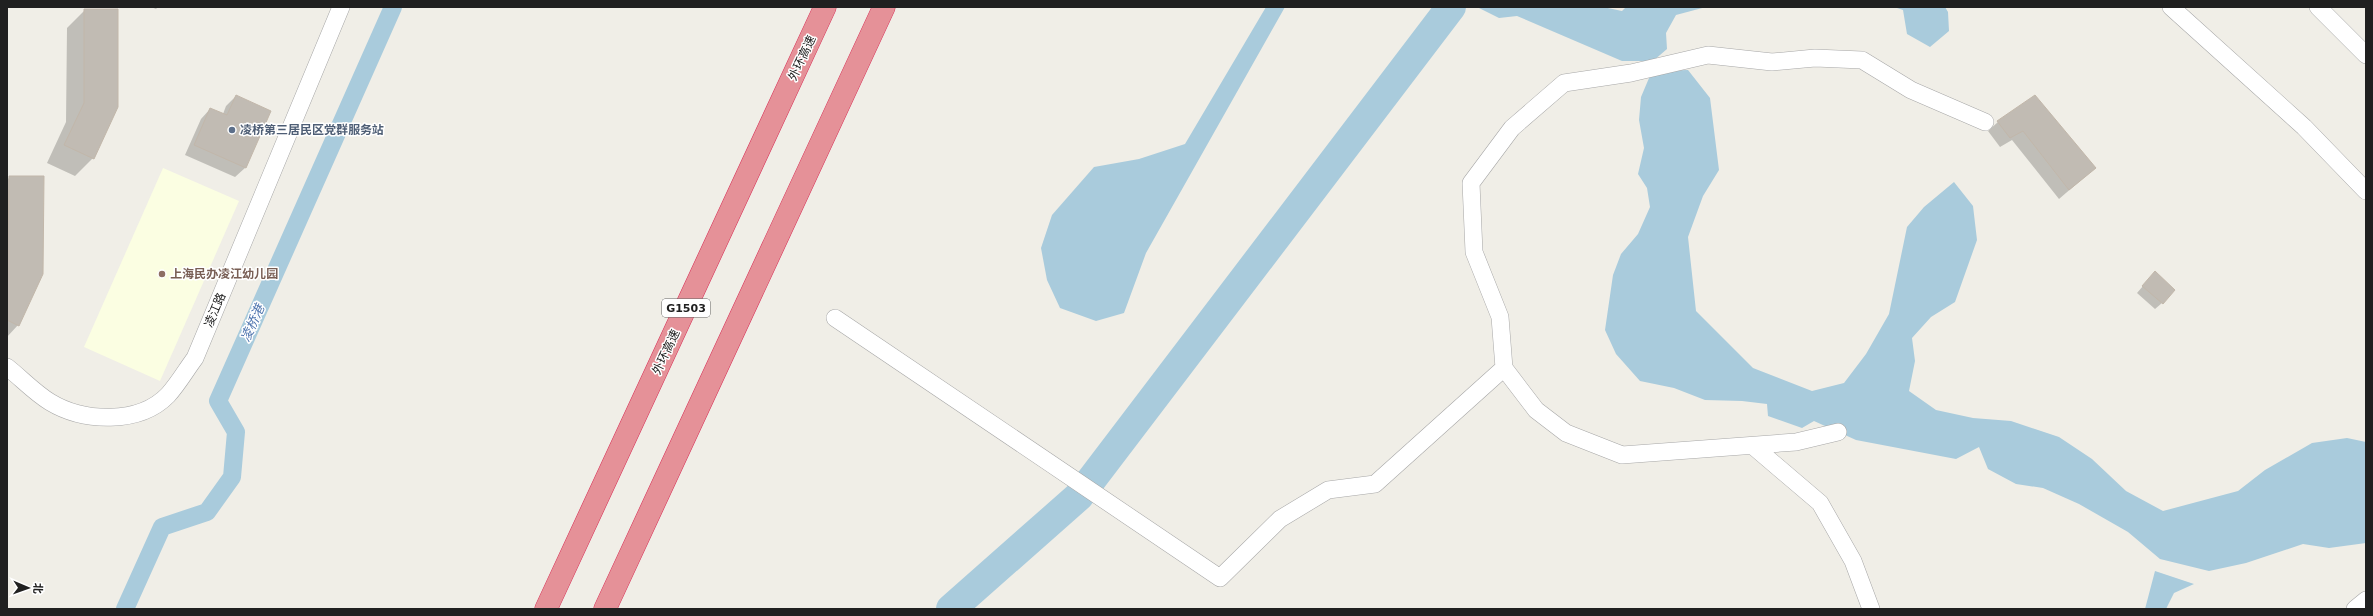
<svg xmlns="http://www.w3.org/2000/svg" width="2373" height="616" viewBox="0 0 2373 616" font-family="'DejaVu Sans','Noto Sans SC',sans-serif">
<style>
.education{fill:#fbfee2}
.water{fill:#a9cbdc}
.shadow{fill:#0003}
.lines{fill:none;stroke-linecap:round;stroke-linejoin:round}
.canal{stroke:#a9cbdc;stroke-width:18}
.river{stroke:#a9cbdc;stroke-width:30}
.building{fill:#c1bbb3;stroke:#c2b7aa}
.minor-casing{stroke:#a7a7a7;stroke-width:18}
.highway-casing{stroke:#d62c54;stroke-width:23}
.minor{stroke:#fff;stroke-width:17}
.highway{stroke:#e59198;stroke-width:22}
.service-dot{fill:#5c6f8a;stroke:#fff;stroke-width:1.5}
.education-dot{fill:#8d6e63;stroke:#fff;stroke-width:1.5}
.labels{text-anchor:middle;stroke-width:3;stroke-linejoin:round;paint-order:stroke}
.shield{fill:#fff;stroke:#636363;stroke-width:1}
.shield-label{font-size:11px;font-weight:bold;fill:#202020}
.street-label{font-size:12px;fill:#202020;stroke:#fff}
.service-label{font-size:12px;font-weight:bold;fill:#4e5e75;stroke:#fff;text-anchor:start}
.education-label{font-size:12px;font-weight:bold;fill:#785e54;stroke:#fff;text-anchor:start}
.water-label{font-size:13px;font-style:italic;fill:#4e74ae;stroke:#fff}
</style>
<rect width="100%" height="100%" fill="#f0eee7"/>
<path class="education" d="M163 168 239 201 160 381 84 347Z"/>
<path class="water" d="M1266 7H1285L1146 253 1124 313 1096 321 1060 308 1047 280 1041 248 1052 215 1094 167 1139 159 1185 144Z
M1477 7H1603L1622 11 1626 7H1706L1676 15 1666 33 1667 49 1653 61H1622L1517 16 1499 18Z
M1894 7H1945L1948 12 1949 31 1930 47 1907 34 1903 10Z
M1688 70 1710 98 1719 170 1703 196 1688 237 1696 311 1753 368 1812 391 1844 383 1866 354 1889 314 1907 227 1924 207 1954 182 1973 206 1977 240 1955 302 1931 317 1912 338 1915 361 1909 391 1936 410 1973 418 2011 421 2059 437 2092 459 2126 491 2163 511 2238 491 2265 470 2312 443 2347 438 2366 442V543L2329 548 2303 544 2246 563 2209 571 2160 559 2128 532 2079 504 2043 488 2016 484 1988 469 1979 447 1956 459 1856 440 1814 421 1802 428 1768 416 1767 404 1742 401 1705 400 1674 388 1640 381 1616 354 1605 330 1613 275 1621 254 1638 234 1650 207 1647 188 1638 174 1644 148 1639 120 1641 97 1652 71Z
M2155 571 2194 584 2174 593 2166 609H2145Z"/>
<path class="shadow" d="M151 7H158L156 9Z
M85 10 93 158 75 176 47 163 66 122 67 28Z
M236 96 245 168 235 177 185 155 201 119 210 109 223 114 226 106Z
M2034 97 2095 168 2059 199 2012 140 2000 147 1988 131 1998 122Z
M10 177 18 325 7 337V180Z
M2149 279 2162 303 2155 309 2137 293Z"/>
<g class="lines">
<path class="canal" d="M125 609 162 527 207 512 232 477 236 432 218 401 393 7"/>
<path class="river" d="M951 609 1079 496 1451 7"/>
</g>
<path class="building" d="M84 9H118V107L94 159 64 145 84 103Z
M236 95 271 111 246 168 194 145 210 108 227 115Z
M2035 95 2096 168 2069 190 2023 131 2010 138 1997 121Z
M9 176H44L43 274 19 326 7 320Z
M2155 271 2175 290 2163 304 2142 286Z"/>
<g class="lines">
<g class="minor-casing">
<path id="minor" d="M2171 7 2304 127 2366 191
M2318 7 2366 55
M835 318 1220 578 1280 519 1328 490 1375 484 1504 368 1500 317 1474 252 1471 183 1512 128 1564 83 1631 73 1708 55 1772 62 1815 58 1862 60 1911 90 1985 122
M7 367C21 378 35 393 50 402 83 422 139 425 168 395 178 384 186 370 195 358L341 7
M1504 368 1536 410 1566 433 1622 455 1796 442 1838 432
M1753 446 1820 503 1853 561 1871 609
M2355 609 2366 600"/>
</g>
<g class="highway-casing">
<path id="highway" d="M546 609 825 7
M605 609 884 7"/>
</g>
<use href="#minor" class="minor"/>
<use href="#highway" class="highway"/>
</g>
<circle class="service-dot" cx="232" cy="130" r="4"/>
<circle class="education-dot" cx="162" cy="274" r="4"/>
<g class="labels">
<rect class="shield" x="662" y="299" width="48" height="18" rx="3"/>
<g class="shield-label">
<text x="686" y="312">G1503</text>
</g>
<g class="street-label">
<text transform="translate(802 58) rotate(-65)" y="4">外环高速</text>
<text transform="translate(215 310) rotate(-67)" y="4">凌江路</text>
<text transform="translate(666 352) rotate(-65)" y="4">外环高速</text>
</g>
<g class="service-label">
<text x="240" y="134">凌桥第三居民区党群服务站</text>
</g>
<g class="education-label">
<text x="170" y="278">上海民办凌江幼儿园</text>
</g>
<g class="water-label">
<text transform="translate(252 323) rotate(-66)" y="5">凌桥港</text>
</g>
</g>
<rect width="2373" height="616" fill="none" stroke="#202020" stroke-width="16"/>
<g transform="translate(28 588) rotate(92)" stroke="#ffffff" stroke-width="3" paint-order="stroke">
<path d="M0-3L7 15L0 10L-7 15Z" fill="#202020"/>
<text y="-6" font-size="11" font-weight="bold" text-anchor="middle" fill="#202020">北</text>
</g>
</svg>
